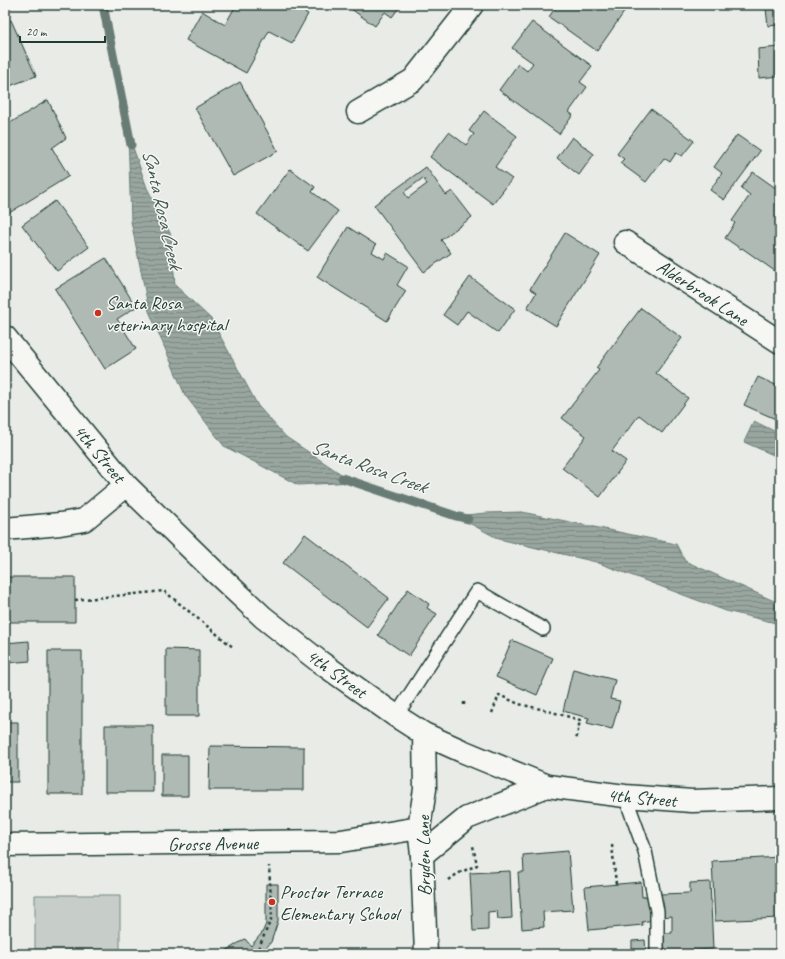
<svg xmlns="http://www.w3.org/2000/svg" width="785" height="959" viewBox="0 0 785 959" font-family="Caveat,sans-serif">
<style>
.pitch{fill:#c7cec9;stroke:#73867e}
.water{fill:url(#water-rules);stroke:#687c75}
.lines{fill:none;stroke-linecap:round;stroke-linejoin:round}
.stream{stroke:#687c75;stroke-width:9}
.building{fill:#b0bab5;stroke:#1f3d34;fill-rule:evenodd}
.lane-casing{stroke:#1f3d34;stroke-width:16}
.street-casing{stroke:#1f3d34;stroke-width:25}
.secondary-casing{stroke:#1f3d34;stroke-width:25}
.path{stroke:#1f3d34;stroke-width:2.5;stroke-dasharray:3 3;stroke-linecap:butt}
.lane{stroke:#f6f6f2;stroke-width:13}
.street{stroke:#f6f6f2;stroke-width:22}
.secondary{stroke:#f6f6f2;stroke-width:22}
.poi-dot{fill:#c8321e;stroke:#f6f6f2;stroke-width:1.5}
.labels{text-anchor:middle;stroke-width:3;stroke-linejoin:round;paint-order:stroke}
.street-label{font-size:19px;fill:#1f3d34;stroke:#f6f6f2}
.poi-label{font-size:19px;fill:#1f3d34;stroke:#f6f6f2;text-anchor:start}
.water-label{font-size:20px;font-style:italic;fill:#445c54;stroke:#f6f6f2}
</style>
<defs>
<pattern id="water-rules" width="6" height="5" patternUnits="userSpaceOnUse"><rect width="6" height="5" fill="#99a6a0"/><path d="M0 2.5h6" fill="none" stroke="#7c8883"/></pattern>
</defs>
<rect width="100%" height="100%" fill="#e9ebe7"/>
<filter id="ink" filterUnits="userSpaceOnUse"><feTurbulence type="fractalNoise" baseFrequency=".025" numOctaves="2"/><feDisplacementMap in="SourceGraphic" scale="8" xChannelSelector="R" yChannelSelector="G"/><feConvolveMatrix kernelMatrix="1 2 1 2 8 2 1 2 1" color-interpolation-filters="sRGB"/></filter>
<g filter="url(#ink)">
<path class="pitch" d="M35 895H120V949H35Z"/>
<path class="water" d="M128 133 147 188 171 235 175 285 211 319 258 406 286 437 353 482 298 485 224 446 185 395 149 311 131 221Z
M754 421 780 434V458L744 442Z
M522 512 676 544 685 561 774 601H780V624L726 611 596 562 499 539 456 516 486 513Z"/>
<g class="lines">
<path class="stream" d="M103 5 131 145
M342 478 456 516 468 519"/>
</g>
<path class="building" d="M236 5H291L308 14 292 43 269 31 246 73 186 40 202 11 225 25Z
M348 5H401L392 17 385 12 375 26 347 6Z
M557 5H629L597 51 549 17Z
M780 7V76L759 78 758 49 779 47 778 25 768 26 766 8Z
M11 20 36 76 7 87 5 83V22Z
M532 22 592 66 580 82 587 87 569 112 573 115 559 134 499 90 518 64 527 71 533 63 512 48Z
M240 82 278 151 233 176 195 108Z
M48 100 66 138 52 148 69 176 9 213 5 206V126Z
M651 109 694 141 682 156 676 153 670 162 664 158 646 182 620 163 624 159 617 154Z
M484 111 517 136 495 167 512 179 493 204 430 157 449 132 466 145 474 134 469 131Z
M737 135 760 151 724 200 710 190 722 173 714 167Z
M572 137 594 154 579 175 557 158Z
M426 167 446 195 452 191 472 217 441 240 451 253 424 272 374 205ZM423 178 427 184 408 198 404 192Z
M290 169 315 187 312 192 338 211 308 251 257 214Z
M753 172 780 191 779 274 742 248 741 249 725 238 735 223 732 221 750 195 741 188Z
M55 201 89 247 57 271 22 225Z
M348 227 376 245 372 252 384 259 387 253 408 266 397 285 406 291 387 321 317 277Z
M565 233 600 255 556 326 527 308 536 293 530 289Z
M106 258 136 307 117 319 136 349 105 369 55 289Z
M470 277 515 309 498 333 467 311 457 325 443 315Z
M641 308 682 338 656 373 688 398 662 433 639 415 612 451 626 461 600 497 562 468 586 436 562 418 599 370 596 368Z
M758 377 780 387V421L744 405Z
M305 534 389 598 367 627 283 563Z
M8 577H75V622H5V588H8Z
M408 589 429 604 427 608 437 614 409 656 378 635Z
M512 640 553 658 537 695 496 677Z
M29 641 30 661 6 663 5 643Z
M166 649 199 650V716H166Z
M48 651H82V794H48Z
M573 669 615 680 610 699 620 701 612 729 587 723 589 718 563 711Z
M5 722H18V782H5Z
M105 725H153V792H105Z
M210 746 304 747V790H209Z
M162 755H188V796H162Z
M568 851 573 910 543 912 544 927 522 929 518 872H524L523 855Z
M780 857V918L715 921 712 861Z
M510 871 512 918 498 919 497 911 488 912V930L473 931 470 873Z
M641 882 642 897 651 896 653 920 642 922 643 925 589 930 585 887Z
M710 882 713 949 681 951V954H665L664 933H672V916L662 917 661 894 690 893V883Z
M266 884H278V921L271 942 261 954H221L245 939 251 946 262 933 266 924Z
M645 940 646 954H632V941Z"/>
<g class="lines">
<g class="lane-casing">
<path id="lane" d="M396 716 477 591 543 629
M625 796 645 851 657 911V954"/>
</g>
<g class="street-casing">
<path id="street" d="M358 112 413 80 472 5
M625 242 780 342
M5 529 60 524 84 520 126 485
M5 845 341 841 419 828
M422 855 467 818 547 786"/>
</g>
<g class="secondary-casing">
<path id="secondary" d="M5 337 126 485 214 571 263 617 320 662 396 716 424 734 462 751 547 786 625 796 692 801 780 798
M424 734 425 789 419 828 422 855 426 954"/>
</g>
<path class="path" d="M75 600 164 591 234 648
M464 705V700
M492 713 499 695 519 704 545 710 580 720 576 741
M612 845 616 884
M449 880 457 874 477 865 473 846
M256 954 272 917 269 866"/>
<use href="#lane" class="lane"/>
<use href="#street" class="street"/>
<use href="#secondary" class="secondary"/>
</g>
</g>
<g class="poi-dot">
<circle cx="98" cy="313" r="4"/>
<circle cx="272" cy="902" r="4"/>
</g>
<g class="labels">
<g class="street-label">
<text transform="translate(703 292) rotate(33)" y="7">Alderbrook Lane</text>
<text transform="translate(100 453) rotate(50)" y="7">4th Street</text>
<text transform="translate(337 673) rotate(36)" y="7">4th Street</text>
<text transform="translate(642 797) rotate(5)" y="7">4th Street</text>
<text transform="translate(213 843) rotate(-1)" y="7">Grosse Avenue</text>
<text transform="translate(423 856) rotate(-91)" y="7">Bryden Lane</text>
</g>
<g class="poi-label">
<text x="106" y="309">Santa Rosa<tspan x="106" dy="22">veterinary hospital</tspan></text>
<text x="280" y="898">Proctor Terrace<tspan x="280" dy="22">Elementary School</tspan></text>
</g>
<g class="water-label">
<text transform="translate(163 209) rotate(77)" y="7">Santa Rosa Creek</text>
<text transform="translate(369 466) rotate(20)" y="7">Santa Rosa Creek</text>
</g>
</g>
<rect width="785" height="959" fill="none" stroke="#f6f6f2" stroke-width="20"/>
<rect x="10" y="10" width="765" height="939" fill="none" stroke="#1f3d34" stroke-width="1.5" filter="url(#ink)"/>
<path d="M20 36v6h85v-6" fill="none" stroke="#1f3d34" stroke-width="2"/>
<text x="26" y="36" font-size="12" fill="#1f3d34" stroke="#f6f6f2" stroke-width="3" paint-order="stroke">20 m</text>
</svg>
